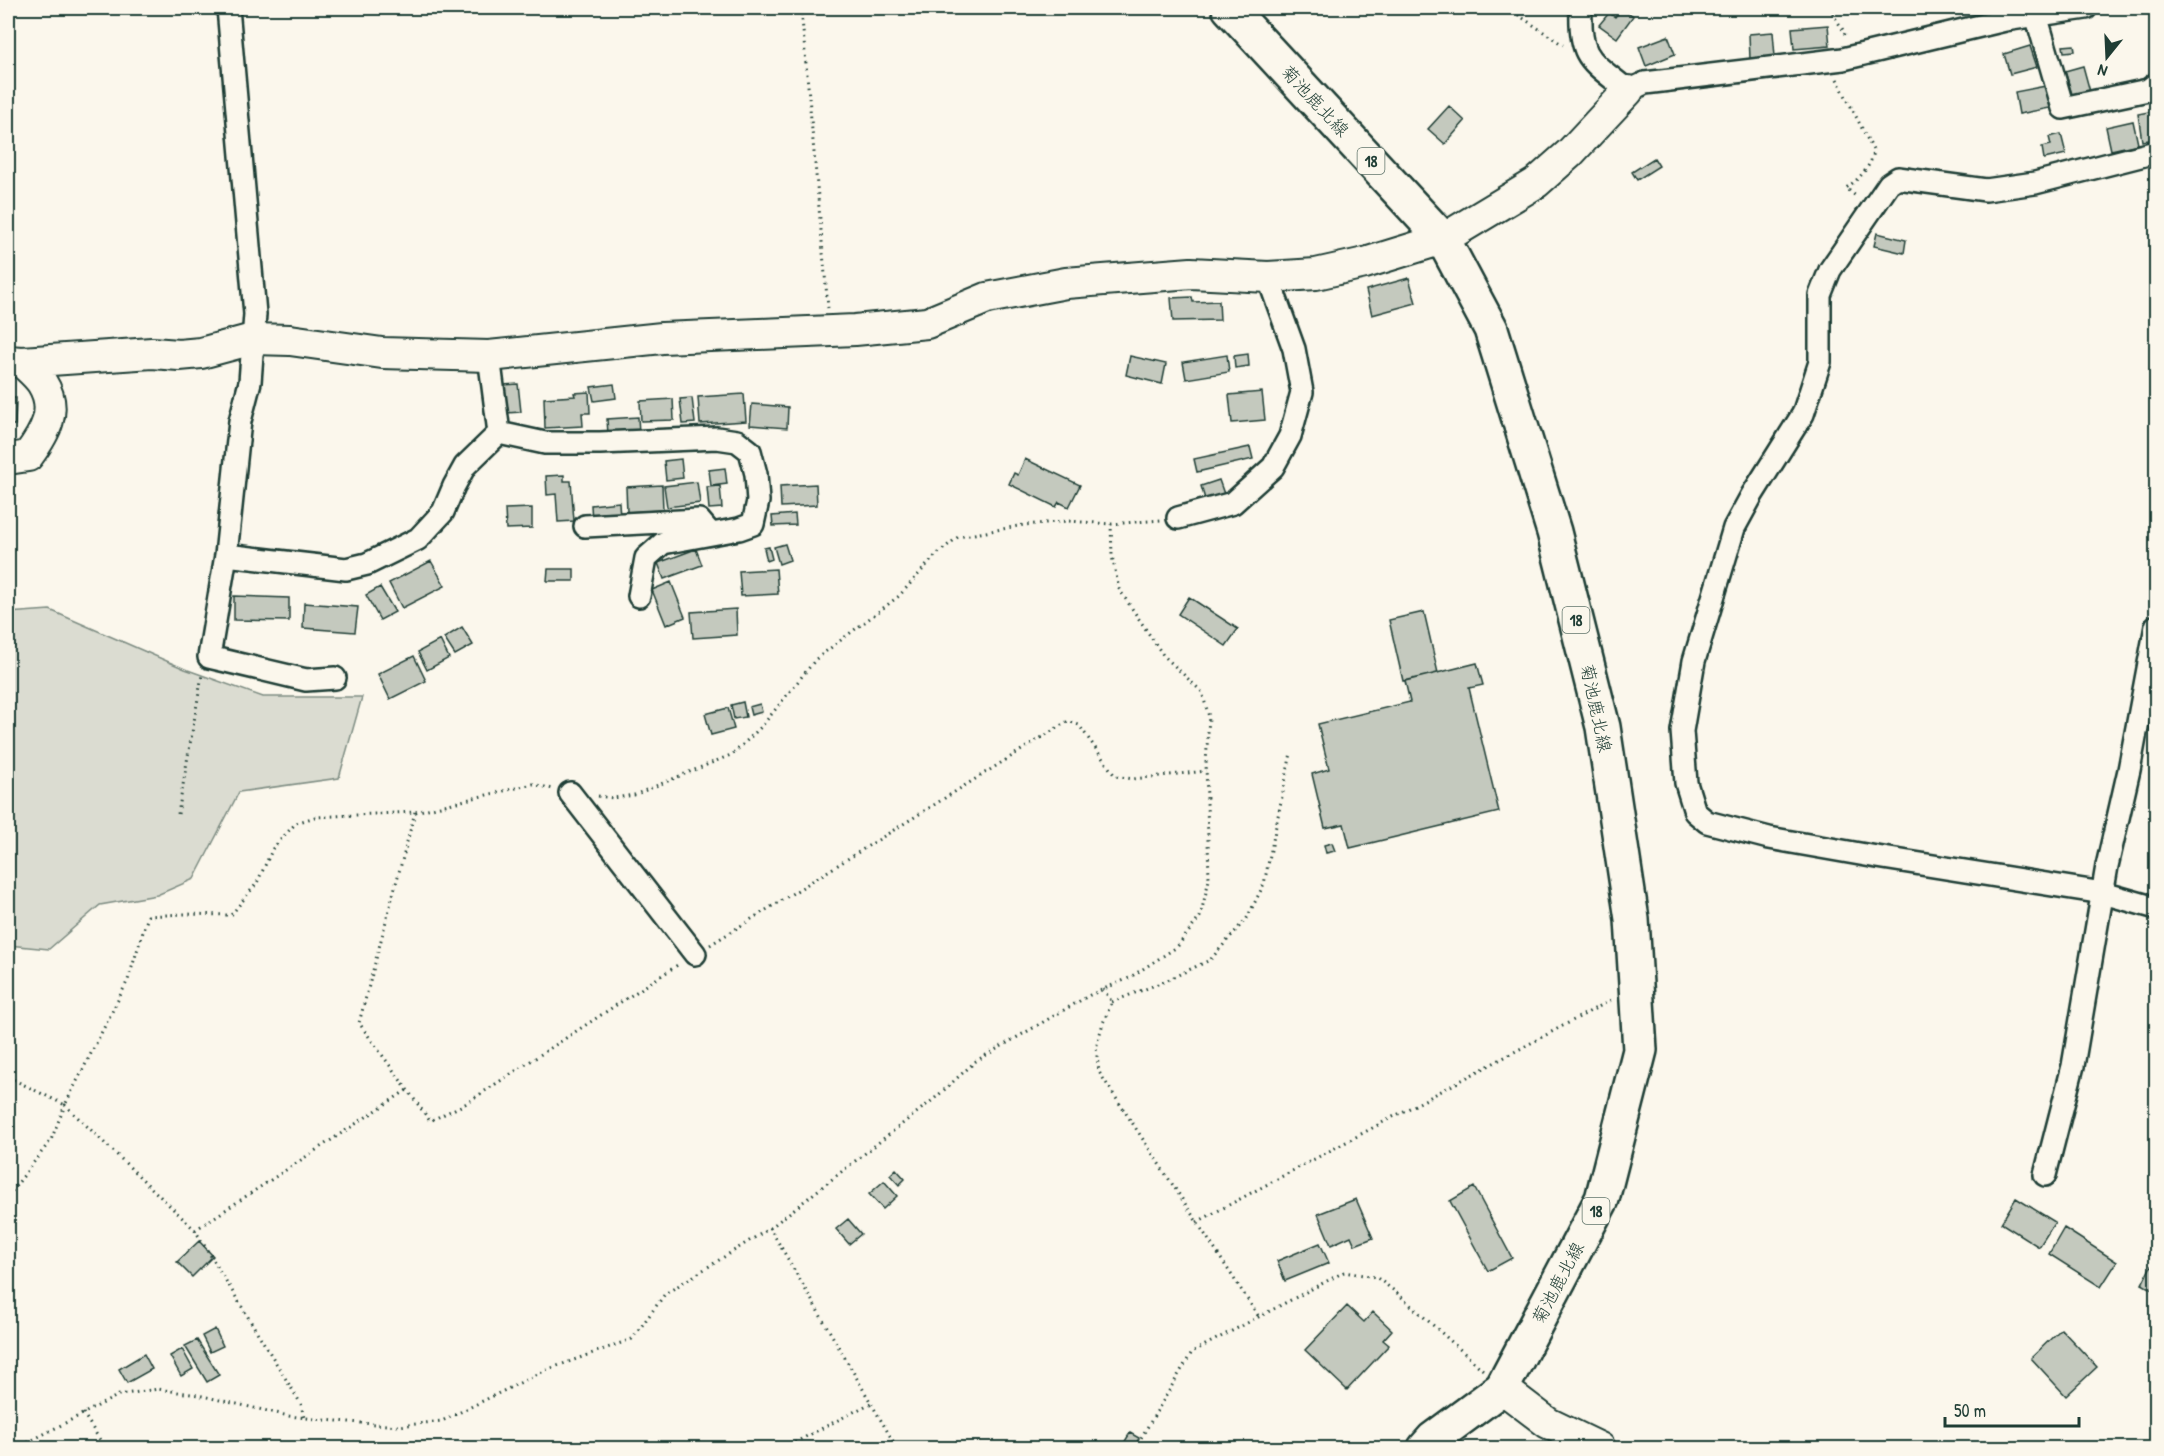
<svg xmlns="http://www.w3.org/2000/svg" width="2164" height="1456" viewBox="0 0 2164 1456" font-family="'Patrick Hand','Klee One',sans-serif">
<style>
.green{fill:#dbdcd1;stroke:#7d8c82;stroke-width:1.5}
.building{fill:#c4c9be;stroke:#1f3d34;stroke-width:1.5}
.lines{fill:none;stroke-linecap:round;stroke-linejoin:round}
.street-casing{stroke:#1f3d34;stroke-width:26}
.secondary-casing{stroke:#1f3d34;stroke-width:34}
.primary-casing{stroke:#1f3d34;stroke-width:38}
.path{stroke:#1f3d34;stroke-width:3;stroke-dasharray:1.5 4.5;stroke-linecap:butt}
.street{stroke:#fbf7ec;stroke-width:21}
.secondary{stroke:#fbf7ec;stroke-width:30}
.primary{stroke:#fbf7ec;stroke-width:33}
.labels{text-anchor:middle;stroke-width:5;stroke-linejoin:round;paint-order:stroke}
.shield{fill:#fbf7ec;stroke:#61756b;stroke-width:1.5}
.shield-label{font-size:16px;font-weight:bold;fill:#1f3d34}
.street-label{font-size:18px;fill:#1f3d34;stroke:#fbf7ec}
</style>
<rect width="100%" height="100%" fill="#fbf7ec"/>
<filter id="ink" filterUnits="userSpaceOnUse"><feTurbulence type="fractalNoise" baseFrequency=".0167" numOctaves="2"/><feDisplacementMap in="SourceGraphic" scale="12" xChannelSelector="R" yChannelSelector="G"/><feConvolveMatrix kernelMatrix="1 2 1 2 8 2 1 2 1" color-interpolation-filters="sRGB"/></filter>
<g filter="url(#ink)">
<path class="green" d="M50 610 185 669 263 697H362L339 778 239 792 194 879 157 895 100 905 49 949 8 945V613Z"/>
<path class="building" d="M1622 8 1633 16 1617 38 1599 25 1609 13 1615 17Z
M1828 25 1830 46 1794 49 1792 28Z
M1773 32 1775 57 1750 59 1749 34Z
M1668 36 1675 54 1646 66 1639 47Z
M2074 45 2075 51 2064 52 2063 46Z
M2030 46 2037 67 2010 74 2004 54Z
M2083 66 2092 99 2075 104 2065 71Z
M2046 86 2050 108 2019 114 2015 92Z
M1449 106 1465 121 1445 144 1428 129Z
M2154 111 2156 139 2142 141 2138 114Z
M2133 121 2138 144 2111 150 2106 127Z
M2061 134 2066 154 2044 159 2042 147 2051 145 2049 137Z
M1654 158 1659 166 1637 180 1632 172Z
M1877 233 1906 240 1904 253 1874 246Z
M1409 278 1416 303 1372 315 1366 290Z
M1192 297 1193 302 1219 301 1220 320 1173 321 1171 298Z
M1248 354 1249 366 1235 368 1234 356Z
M1227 355 1229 372 1186 379 1183 362Z
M1130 356 1166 364 1162 384 1126 375Z
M518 384 521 412 506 413 504 385Z
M614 384 616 398 594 401 591 387Z
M589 392 590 413H582L583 426 545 428 544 398 575 396 574 393Z
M1262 392 1265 420 1232 423 1229 395Z
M744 394 746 421 700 424 698 397Z
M8 398H16L15 425H8Z
M692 398 695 423 683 424 680 399Z
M673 399 674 420 641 421 640 401Z
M752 404 788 407 787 428 750 425Z
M638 417 639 433 608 434 607 419Z
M1250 447 1253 459 1197 472 1194 459Z
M681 459 683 478 666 480 664 461Z
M1025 459 1080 485 1069 507 1059 502 1056 507 1009 484 1014 473 1018 475Z
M725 468 727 484 711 486 709 470Z
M564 475V481H571L574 521 558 522 556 494 547 495 546 476Z
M1219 480 1224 494 1205 499 1201 486Z
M697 482 700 503 667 507 664 486Z
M816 484 817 505 781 507 780 486Z
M662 485 663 510 627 512 626 487Z
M720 486 722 508 709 509 707 487Z
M619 502 620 518 592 521 591 505Z
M532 508V528L506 529 505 509Z
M795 514 796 525 773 526 772 516Z
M785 544 790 560 779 564 774 547Z
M769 547 772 559 767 561 764 548Z
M696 549 702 565 664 579 658 563Z
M431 561 445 586 402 608 389 583Z
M548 569H574V581H547Z
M776 569 778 594 741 596 739 571Z
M671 582 685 617 666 625 652 590Z
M380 587 395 612 380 620 366 595Z
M234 596 289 598V621L234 620Z
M1189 597 1238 629 1226 646 1178 614Z
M304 603 358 607 355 632 303 628Z
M736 609 737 635 693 638 691 612Z
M1424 612 1438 673 1403 681 1389 620Z
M462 627 473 645 455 655 444 638Z
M440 640 449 658 427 670 418 652Z
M414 656 426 681 390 699 378 674Z
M1477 663 1483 685 1469 688 1499 812 1350 848 1344 824 1325 828 1312 774 1329 769 1318 724 1410 702 1405 681Z
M743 702 746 717 734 719 731 705Z
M760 704 762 712 751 715 749 707Z
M728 708 734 729 711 735 705 714Z
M1332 843 1335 851 1326 853 1324 845Z
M896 1169 905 1179 899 1185 890 1175Z
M884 1181 897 1196 883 1209 869 1194Z
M1474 1187 1512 1258 1488 1271 1450 1201Z
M2016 1198 2055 1222 2039 1247 2001 1223Z
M1356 1199 1373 1238 1355 1245 1351 1236 1331 1245 1318 1214Z
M848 1219 861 1234 849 1244 836 1229Z
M2064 1228 2117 1262 2101 1287 2049 1254Z
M199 1241 213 1256 192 1277 177 1262Z
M1320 1243 1329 1263 1285 1281 1277 1261Z
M2151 1266 2156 1268V1292L2142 1284Z
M1347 1306 1364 1322 1373 1312 1392 1330 1383 1340 1389 1345 1347 1390 1305 1350Z
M215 1329 223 1346 210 1352 202 1336Z
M2061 1329 2097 1367 2066 1396 2031 1358Z
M197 1340 219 1375 207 1382 185 1346Z
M182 1349 193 1369 181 1376 170 1356Z
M144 1354 152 1369 127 1383 119 1369Z
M1130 1433 1139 1438 1134 1448H1121Z"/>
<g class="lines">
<g class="street-casing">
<path id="street" d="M228 8 255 314 250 382 240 421 226 555 346 569 367 564 418 539 443 512 454 486 465 466 499 433
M1581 8C1579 60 1591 60 1628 91L1645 83 1843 59 2005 20 2086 8
M2036 15 2063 108 2148 90 2156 84
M2156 152 2035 183 1986 190 1898 178 1889 184 1830 270 1820 295V362L1803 414 1752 495 1734 528 1694 661 1682 731 1686 783 1695 812 1707 822 1769 838 1877 857 2103 893 2156 908
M489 356 499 433
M499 433 545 443H600L717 438 737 441 750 451 756 474 758 501 753 524 739 529 663 543 646 558 639 596
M1178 518 1233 503 1273 467 1290 436 1302 392 1294 349 1268 277
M585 526 699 520 711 534
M226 555 209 657 306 680 335 678
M570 793 695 954
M2045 1175 2073 1066 2107 866 2129 770 2156 626"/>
</g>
<g class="secondary-casing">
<path id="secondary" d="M8 361 22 362 152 353 179 355 201 353 253 339 290 340 382 353 489 356 662 338 855 330 927 323 987 298 1066 283 1191 273 1268 277 1316 274 1365 263 1443 239 1536 183 1570 153 1628 91
M8 459 28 456C45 433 59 410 42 383 37 375 28 368 22 362
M1502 1388 1548 1423 1600 1448"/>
</g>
<g class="primary-casing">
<path id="primary" d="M1229 8 1443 239 1491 329 1554 532 1603 727 1632 919 1640 1050 1602 1199 1502 1388 1433 1439 1425 1448"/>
</g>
<path class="path" d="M801 8 828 308
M1508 8 1563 45
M1829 8 1845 33 1843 39
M1837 79 1874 152C1870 168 1859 179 1846 188L1857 197
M598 796 614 798 634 795 733 754 762 726 816 659 899 596 936 555 958 537 1024 525 1068 521 1111 524 1161 520
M415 812 359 1023 430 1121 465 1104 679 964
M178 814 202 675
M710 945 1068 721 1079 725 1115 776 1133 779 1206 771
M1103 989 1112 1002 1103 1023 1096 1048 1099 1072 1259 1317
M1112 1002 1163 982 1210 960 1247 918 1264 884 1291 753
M8 1077 65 1105 128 980 148 916 184 914 231 915 257 883 273 848 296 823 315 817 415 812 533 784 553 789
M8 1196 51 1140 65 1105 195 1230 301 1404 304 1418
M1197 1222 1613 999
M770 1228 934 1099 976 1061 1090 995 1129 978 1177 947 1200 917 1209 880 1206 763 1209 717 1202 692 1163 655 1119 589 1112 556 1111 524
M195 1230 407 1090
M83 1413 105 1448
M17 1448 119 1395 158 1389 198 1395 289 1416 324 1420 399 1426 442 1421 546 1370 632 1339 665 1294 770 1228 897 1448
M784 1448 871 1403
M1135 1448 1192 1352 1344 1272 1376 1277 1397 1293 1483 1370"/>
<use href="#street" class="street"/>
<use href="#secondary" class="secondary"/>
<use href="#primary" class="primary"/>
</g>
</g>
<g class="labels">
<g class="shield">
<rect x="1357.5" y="148" width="27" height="26" rx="4.5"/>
<rect x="1562.5" y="607" width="27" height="26" rx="4.5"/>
<rect x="1582.5" y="1198" width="27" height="26" rx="4.5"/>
</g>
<g class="shield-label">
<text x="1371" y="167">18</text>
<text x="1576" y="626">18</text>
<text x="1596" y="1217">18</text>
</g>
<g class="street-label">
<text transform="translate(1315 101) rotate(47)" y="6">菊池鹿北線</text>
<text transform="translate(1596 708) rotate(78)" y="6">菊池鹿北線</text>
<text transform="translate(1558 1283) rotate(-62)" y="6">菊池鹿北線</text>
</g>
</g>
<rect width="2164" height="1456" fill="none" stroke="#fbf7ec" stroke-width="30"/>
<rect x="15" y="15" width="2134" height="1426" fill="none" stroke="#1f3d34" stroke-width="2" filter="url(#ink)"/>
<g transform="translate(2107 57) rotate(198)" stroke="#fbf7ec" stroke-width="4.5" paint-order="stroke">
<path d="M0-4.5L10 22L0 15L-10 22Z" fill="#1f3d34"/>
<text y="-9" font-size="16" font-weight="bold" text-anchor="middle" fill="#1f3d34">N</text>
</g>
<path d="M1945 1417v9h134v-9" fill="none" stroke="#1f3d34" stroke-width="3"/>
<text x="1954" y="1417" font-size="18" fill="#1f3d34" stroke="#fbf7ec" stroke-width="4.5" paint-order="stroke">50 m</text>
</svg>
